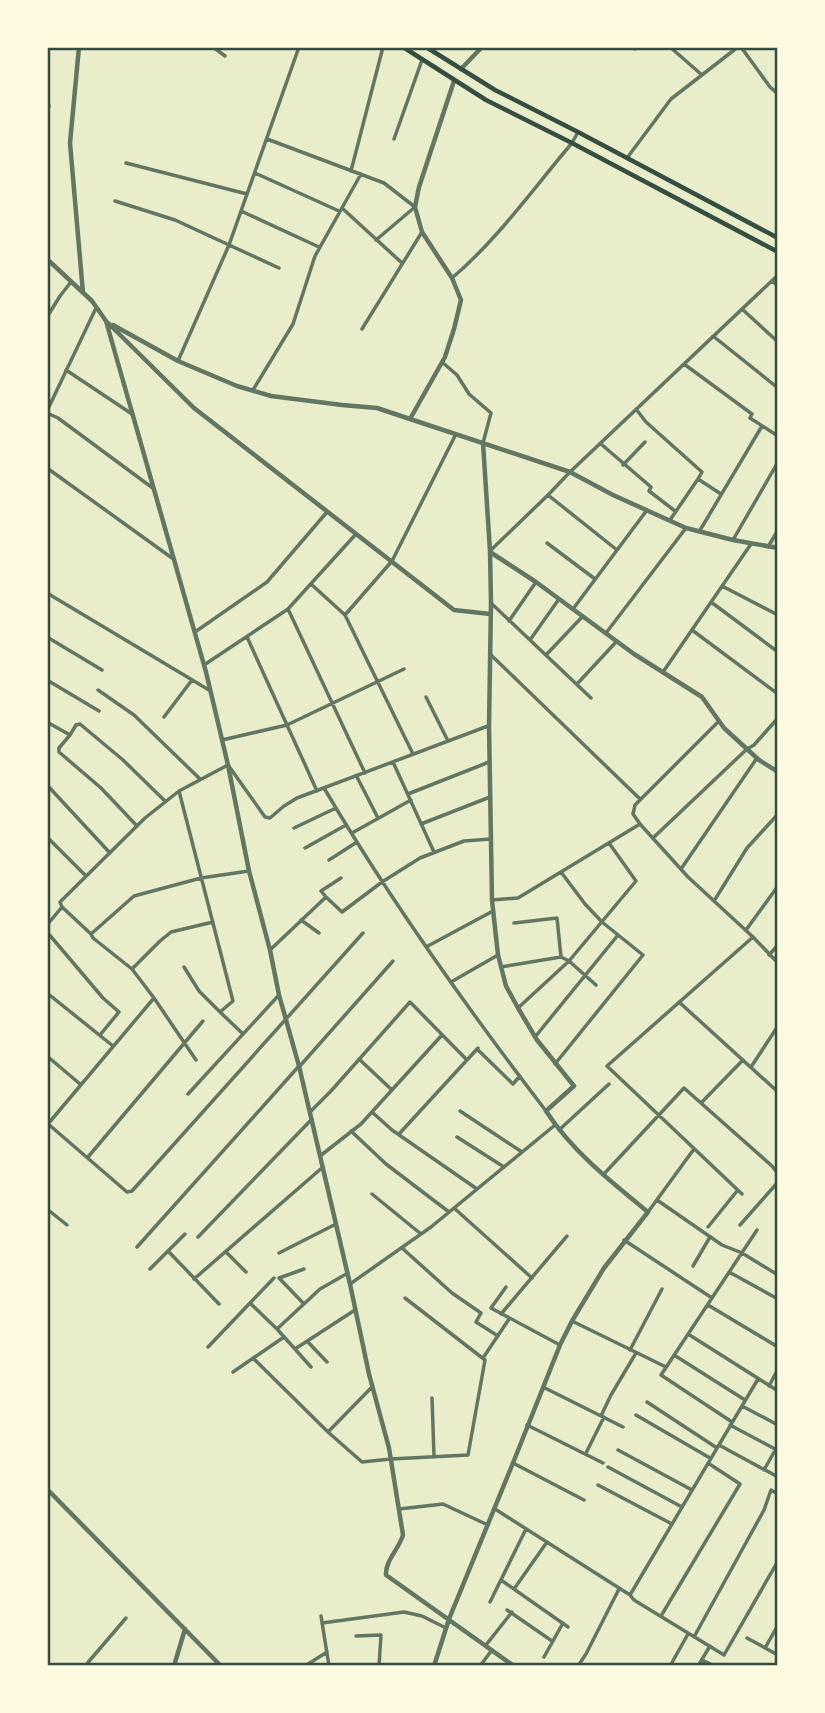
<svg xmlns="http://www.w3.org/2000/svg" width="825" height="1713" viewBox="0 0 825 1713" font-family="Manrope,sans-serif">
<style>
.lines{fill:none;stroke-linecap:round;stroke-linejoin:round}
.minor{stroke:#617663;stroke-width:3.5}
.tertiary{stroke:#617663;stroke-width:4.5}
.secondary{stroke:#344e41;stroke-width:4.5}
.neatline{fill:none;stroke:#344e41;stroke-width:2.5}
</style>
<rect width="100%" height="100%" fill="#e9edc9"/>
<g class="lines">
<path class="minor" d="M213 47 225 56
M633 47 635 49
M670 47 702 75
M741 47 770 87 778 94
M47 100 49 106
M267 139 384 183 415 207 376 240
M394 139 422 60
M627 158 671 99 738 47
M126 163 247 194
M351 171 383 47
M255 173 339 211
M115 201 175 220 279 268
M342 208 402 263
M241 211 319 247
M452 278C497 240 533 189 572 143L578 132
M772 281 778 286
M742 309 778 342
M47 317 60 296 71 282
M362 329 422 232
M713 336 778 388
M178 361 229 245 299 47
M442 362 457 375 469 394 491 413 483 443
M684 364 752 414 750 418 778 436
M66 370 132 414
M253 390 293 324 315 256 361 174
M636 409 646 422 702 472 698 479
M47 411 96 308
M47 413 58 418 154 489
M601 444 651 487 649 491 675 511
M623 465 645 442
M47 468 172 558
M548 495 617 550
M670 520 698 479 721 494
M699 532 762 426
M733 540 778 462
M547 543 595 579
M768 547 778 530
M490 551 548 495 570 472 778 275
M311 584 345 615 413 754
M722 586 778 615
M47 593 209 690
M711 602 778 652
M491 603 591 698
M288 609 365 773
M573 609 647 510
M345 615 392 561 456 434
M509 621 536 582
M692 630 778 694
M195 632 267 582 327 512
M606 633 686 528
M47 637 102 670
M247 637 317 791
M530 640 559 599
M491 655 640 799
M546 655 583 616
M204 665 288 609 356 534
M663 672 751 544
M47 680 99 711
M577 684 617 641
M98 690 134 715 200 779
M426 697 448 741
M164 717 192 680
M719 721 635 805 633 814 640 824 688 877 753 937 778 963
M47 722 70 735 59 748V752L101 788 137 826
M70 735 76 725 80 724 123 760 165 801
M222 740 287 725 404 669
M393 762 434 852
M357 777 378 818
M47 785 110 853
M324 788C390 900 467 1008 546 1111
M179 791 233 1001 220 1012 243 1034
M408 794 489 762
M421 824 490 797
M294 828 336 808
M352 833 411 800
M47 837 86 876
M653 838 747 749 754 745 778 718
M305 848 346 825
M329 860 357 842
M681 869 757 758
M326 897 321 891 341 878
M492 900 518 898 640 824
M714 901 747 848 778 814
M62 907 91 934 93 938 132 969 154 998 196 1060
M301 920 319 933
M514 923 557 918 561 957
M47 925 62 907 60 902 145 818 179 791 226 766 228 765 265 817 270 818 284 806 297 798 488 726
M746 930 778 886
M47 932 103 998 119 1012 100 1035
M91 934 134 896 201 878 249 871
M426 947 493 911
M270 950 326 897 342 912 382 882 420 858 464 841 491 839
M769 955 778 945
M184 967 199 991 220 1012
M501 967 561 957 569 961 596 985
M132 969 160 941 171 932 213 922
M451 982 498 955
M47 993 113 1046
M679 1002 778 1092
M518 1008 569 961 636 881 609 843
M535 1037 618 935
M477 1049 513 1084 520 1076
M47 1056 80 1084
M359 1059 392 1090
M555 1064 643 955 602 922 585 904 561 872
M299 1067 393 961
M751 1067 778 1026
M188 1094 279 995
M701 1103 743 1060
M460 1111 522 1152
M310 1112 331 1091 410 1002 467 1060
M372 1112 392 1130 477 1189
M47 1123 127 1192 132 1191 363 933
M48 1124 154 998
M559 1130 609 1084
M351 1131 386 1164 449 1212
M399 1134 478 1048
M457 1137 504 1167
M320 1156 361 1124 442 1035
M88 1157 203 1021
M603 1175 684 1088 772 1166 778 1174
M372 1194 421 1234
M742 1194 607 1066 753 937
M657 1200 722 1245 742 1253 778 1275
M454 1208 532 1278
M47 1209 67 1225
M648 1212 694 1149
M740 1225 778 1182
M708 1227 737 1191
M198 1237 312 1119
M624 1240 712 1298
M137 1247 299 1066
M402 1248 452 1293 481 1313 476 1322 498 1336
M168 1251 219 1304
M226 1252 246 1272
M279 1253 336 1224
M693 1266 710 1237
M150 1269 185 1234
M304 1269 279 1278 304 1304
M729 1272 778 1299
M194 1279 323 1167
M350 1284 431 1227 555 1125
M506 1287 491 1308 560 1345
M250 1303 274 1278
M708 1305 778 1347
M501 1314 567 1236
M572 1321 666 1367
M688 1334 778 1391
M307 1341 327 1362
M208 1347 250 1303 277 1329
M295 1349 355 1310
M630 1350 662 1289
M674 1355 745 1400
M253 1358 328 1432 362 1462 391 1459 468 1455 485 1360 405 1298
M483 1358 509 1319
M311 1367 277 1329 320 1289 348 1273
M233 1372 284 1337
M769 1386 778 1369
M543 1387 623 1427
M432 1398 434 1456
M647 1402 717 1448
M742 1406 778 1425
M636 1415 710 1458
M601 1416 611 1395 636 1353
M732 1422 661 1375 757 1230
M527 1425 603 1463
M730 1425 775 1449
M328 1432 372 1387
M719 1445 778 1477
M618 1450 692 1490
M586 1453 604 1417
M513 1463 584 1500
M608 1467 682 1507
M764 1470 778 1445
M598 1485 672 1524
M399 1509 443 1504 488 1525
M495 1509 630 1595 634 1600 724 1655 778 1561
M501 1580 568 1627
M514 1589 547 1542
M630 1595 758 1379
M490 1602 526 1529
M507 1610 552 1641
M321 1616 329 1666
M661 1616 740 1484 708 1463
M322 1623 404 1612 422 1616 446 1628
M356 1636 381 1635 379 1666
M694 1637 764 1510 771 1490 778 1494
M747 1638 778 1655
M486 1645 512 1612
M765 1648 778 1625
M544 1657 563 1623
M702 1660 715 1666
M85 1666 126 1618
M305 1666 327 1652
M480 1666 492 1650
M578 1666 586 1654 619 1589
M670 1666 688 1634
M698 1666 710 1646"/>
<path class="tertiary" d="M79 47 70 143 83 293
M461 69 482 47
M454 81 419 187 415 207 422 232 452 278 461 300 454 329 445 357 410 419 570 472 613 495 686 528 733 540 778 548
M47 259 92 301 106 321 194 408 454 610 490 614
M106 321 206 672 228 765 249 871 270 950 279 995 299 1066 350 1284 369 1374 389 1448 403 1535C399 1549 385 1561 386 1575L514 1666
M113 325 178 361 237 386 271 396 342 405 377 408 410 419
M490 552 536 582 634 654 702 697 724 728 759 760 778 772
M47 1489 221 1666
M174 1666 185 1629
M434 1666 449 1619 513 1463 560 1345 572 1321 604 1268 648 1212C611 1182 572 1151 546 1111L574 1086 537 1040 518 1008 506 986 498 955 492 900 489 726 491 603 490 551 483 443"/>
<path class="secondary" d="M403 47 486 100 572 143 778 252
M426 47 495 90 578 132 778 238"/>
</g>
<rect width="825" height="1713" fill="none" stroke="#fefae0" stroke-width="98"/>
<rect x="49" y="49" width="727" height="1615" class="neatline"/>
</svg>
